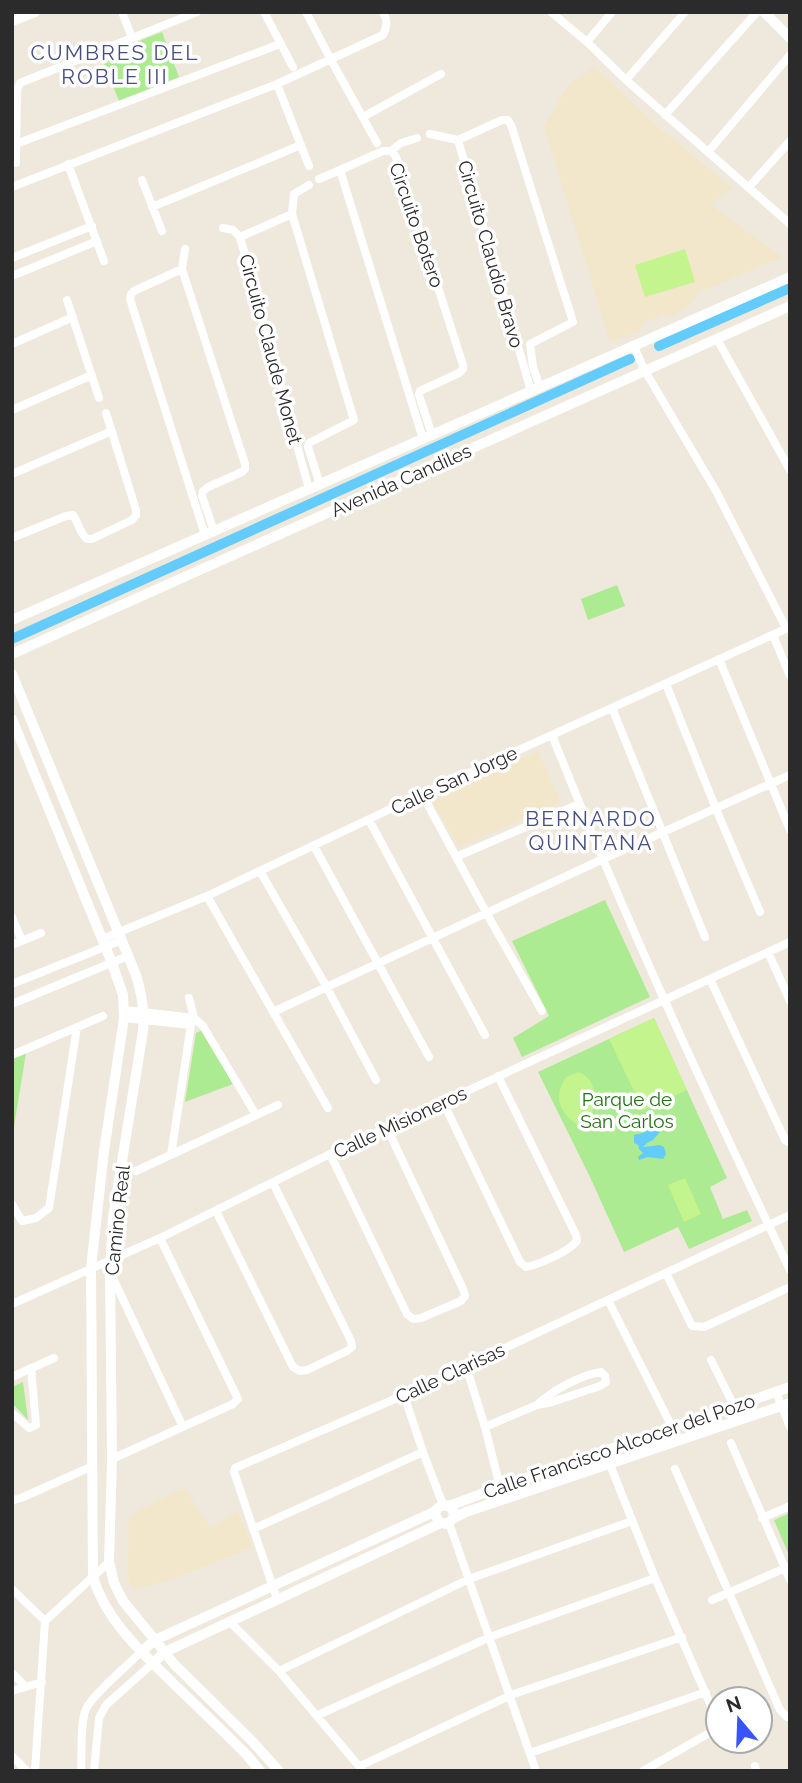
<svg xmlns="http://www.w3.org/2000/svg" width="802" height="1783" viewBox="0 0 802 1783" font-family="Raleway,sans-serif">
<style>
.education{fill:#f2e7ca}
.green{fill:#aceb92}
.pitch{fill:#c3f48d}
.water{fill:#63ccfc}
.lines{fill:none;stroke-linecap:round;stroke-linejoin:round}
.canal{stroke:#63ccfc;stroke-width:10}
.minor{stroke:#fff;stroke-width:8}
.tertiary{stroke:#fff;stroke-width:10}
.secondary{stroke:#fff;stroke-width:10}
.labels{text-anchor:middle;stroke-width:7;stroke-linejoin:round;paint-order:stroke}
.street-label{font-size:19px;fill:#2b2b2b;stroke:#fff}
.park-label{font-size:19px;fill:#217212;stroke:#fff}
.neighbourhood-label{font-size:21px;letter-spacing:2px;fill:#464e82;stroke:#fff}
</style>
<rect width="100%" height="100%" fill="#efe8dc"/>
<path class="education" d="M595 67 658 127 732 188 711 205 782 257 698 293 691 305 672 316 664 314 643 323 639 332 610 341 544 127 569 84Z
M538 751 561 802 459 847 432 802Z
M184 1487 211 1529 237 1511 253 1547 172 1579 133 1590 128 1577 129 1516Z"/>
<path class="green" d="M162 32 179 77 119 101 101 56Z
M617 585 625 606 588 620 581 599Z
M605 900 650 997 522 1057 513 1038 549 1016 512 941Z
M654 1018 727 1178 710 1187 723 1219 747 1210 752 1221 689 1249 678 1227 624 1252 590 1177 538 1072Z
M203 1030 233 1084 185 1102 196 1033Z
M26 1053 12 1139V1059Z
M23 1382 28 1420 12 1403V1387Z
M790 1513V1555H789L774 1520Z"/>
<path class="pitch" d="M685 249 695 282 645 297 635 265Z
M654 1018 687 1090 643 1110 609 1039Z
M579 1072C599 1081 596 1102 590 1119L584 1124H576C559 1111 553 1097 566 1077Z
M685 1178 701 1214 684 1222 668 1185Z"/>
<path class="water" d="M650 1128H657L660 1132 653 1140 647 1143 643 1147 660 1145 664 1147 666 1154 663 1159 648 1157 639 1160 638 1157 643 1153 639 1149 638 1145 634 1143V1135L643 1133Z"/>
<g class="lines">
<path class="canal" d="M659 346 790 288
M12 639 630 359"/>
<path class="minor" d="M122 12 132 38
M264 12 293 67
M306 12 331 60 377 143
M551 12 587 42 626 80 790 224
M587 42 612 12
M626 80 685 12
M277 84 309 166
M665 115 757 12
M363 117 441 74
M430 134 458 140
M16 144 280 44
M391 151 401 143 417 138
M708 152 790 55
M16 163 17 89 20 83 197 12
M68 164 104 261
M319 179 340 170
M142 180 162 231
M12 187 277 84 383 35C387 26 388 21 383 12
M749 187 790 141
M152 207 301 145
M292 214 294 194 309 185
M223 228 233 230 240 237
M185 249 182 269 245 464V469L242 472 208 487 203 491 202 496 214 531
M12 258 92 226
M182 269 134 291 131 294 130 299 205 535
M12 276 97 241
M67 300 99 398
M717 339 790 470
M12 344 73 317
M633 345 645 371 716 491 786 628
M531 391 458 140 502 120H508L511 125 573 322 530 344 533 367 540 387
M12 410 92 375
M423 439 340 170 383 151H391L396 157 463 365V369L459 373 420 391 419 395 432 435
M12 474 112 431
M309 489 240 237 292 214 354 420 309 443 308 447 320 485
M12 538 66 516 73 515C79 523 79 533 87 539H92L132 520 136 515V510L106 413
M773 635 790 676
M719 659 790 830
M666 684 716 809 760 912
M612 708 705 937
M552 735C624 917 706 1094 790 1270
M422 794 487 914 542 1011
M369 820 485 1035
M314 846 429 1057
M456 857 579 804
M260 871 326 986 376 1080
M207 896 328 1108
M12 917 22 941
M102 939 207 896 422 794 790 627
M12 945 41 933
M768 952 790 1001
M710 979 785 1140 790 1143
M12 984 122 940
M189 998 194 1018 203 1026 256 1115
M12 1004 128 956
M125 1010 194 1018
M273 1012 603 859 790 775
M124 1018 191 1025
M12 1055 103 1016
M443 1102 520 1262 526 1267C540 1264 568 1252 577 1241L576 1235 498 1076
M330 1154 407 1314 413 1319 421 1318 461 1301 465 1296 463 1289 387 1128
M171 1155 191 1025 194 1018
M136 1171 278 1105
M12 1204 22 1221 36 1218 49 1208 77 1027
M216 1211 293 1367 300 1371 307 1370 347 1351 352 1347 351 1341 273 1183
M666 1273 692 1326 704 1327 790 1287
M111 1274 183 1427
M608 1300 672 1427
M12 1304 160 1238 330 1154 790 942
M711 1360 734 1406
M466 1366 485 1427 500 1487
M12 1377 54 1358
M776 1392 790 1427
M404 1395 423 1452 443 1505
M12 1413 29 1428 36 1425 31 1368
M485 1427 537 1405 552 1402 600 1386 606 1382 605 1376 601 1372C580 1375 552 1391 537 1405
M731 1443 790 1580
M112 1459 233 1404 238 1399 160 1238
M609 1462 655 1578 718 1722
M675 1469 780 1710 787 1717
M12 1499 14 1500 21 1498 93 1466
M762 1518 790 1506
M449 1523 536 1771
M253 1529 423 1452
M12 1589 45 1621
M277 1599 234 1472 235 1468 404 1395 790 1215
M712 1600 790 1566
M229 1621 279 1671 363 1771
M279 1671 469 1579 632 1521
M12 1673 26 1687
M12 1691 42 1682
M318 1715 490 1637 655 1578
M530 1753 706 1692
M12 1756 27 1771
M360 1766 511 1695 682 1637
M755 1766 756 1771
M35 1771 45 1621 109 1562
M81 1771C82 1756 80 1721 86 1709 93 1694 128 1665 141 1652
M94 1771 99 1718 106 1705 153 1663
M643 1771 718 1728"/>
<path class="tertiary" d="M12 21 35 12
M12 674 136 975C142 994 145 1011 143 1031L113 1217 110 1272 112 1459 109 1562 114 1583 123 1601 155 1640 174 1664 252 1741 279 1771
M12 719 112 963 123 995 124 1018 104 1151 91 1268 93 1577C106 1622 145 1655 177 1687 201 1710 224 1732 247 1755L260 1771
M449 1506 454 1512 453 1519 446 1524 439 1522 435 1515C436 1507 442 1504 449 1506L500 1487 790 1387
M454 1518 466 1512 790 1403
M141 1652 155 1640 436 1511
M153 1663 165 1652 441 1523"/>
<path class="secondary" d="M764 12 790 38
M12 620 790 277
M12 654 790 306"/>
</g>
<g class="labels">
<g class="street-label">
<text transform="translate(417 225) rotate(71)" y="7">Circuito Botero</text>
<text transform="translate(491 254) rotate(74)" y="7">Circuito Claudio Bravo</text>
<text transform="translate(271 349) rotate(75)" y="7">Circuito Claude Monet</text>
<text transform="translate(401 480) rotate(-24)" y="7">Avenida Candiles</text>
<text transform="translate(454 780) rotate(-25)" y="7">Calle San Jorge</text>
<text transform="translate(400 1122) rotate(-25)" y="7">Calle Misioneros</text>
<text transform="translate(117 1220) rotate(-84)" y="7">Camino Real</text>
<text transform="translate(450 1373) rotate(-25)" y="7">Calle Clarisas</text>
<text transform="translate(619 1446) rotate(-19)" y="7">Calle Francisco Alcocer del Pozo</text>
</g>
<g class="park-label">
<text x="627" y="1106">Parque de<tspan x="627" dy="22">San Carlos</tspan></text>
</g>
<g class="neighbourhood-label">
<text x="115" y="60">CUMBRES DEL<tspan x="115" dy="24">ROBLE III</tspan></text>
<text x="591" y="826">BERNARDO<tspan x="591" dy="24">QUINTANA</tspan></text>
</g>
</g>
<rect width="802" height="1783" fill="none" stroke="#2b2b2b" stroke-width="28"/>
<g transform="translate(739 1720) rotate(341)"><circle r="33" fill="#ffffff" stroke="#aaaaaa" stroke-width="2"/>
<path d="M0-5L12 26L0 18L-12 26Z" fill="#3953ff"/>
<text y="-10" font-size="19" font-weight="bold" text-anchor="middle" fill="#2b2b2b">N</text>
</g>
</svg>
